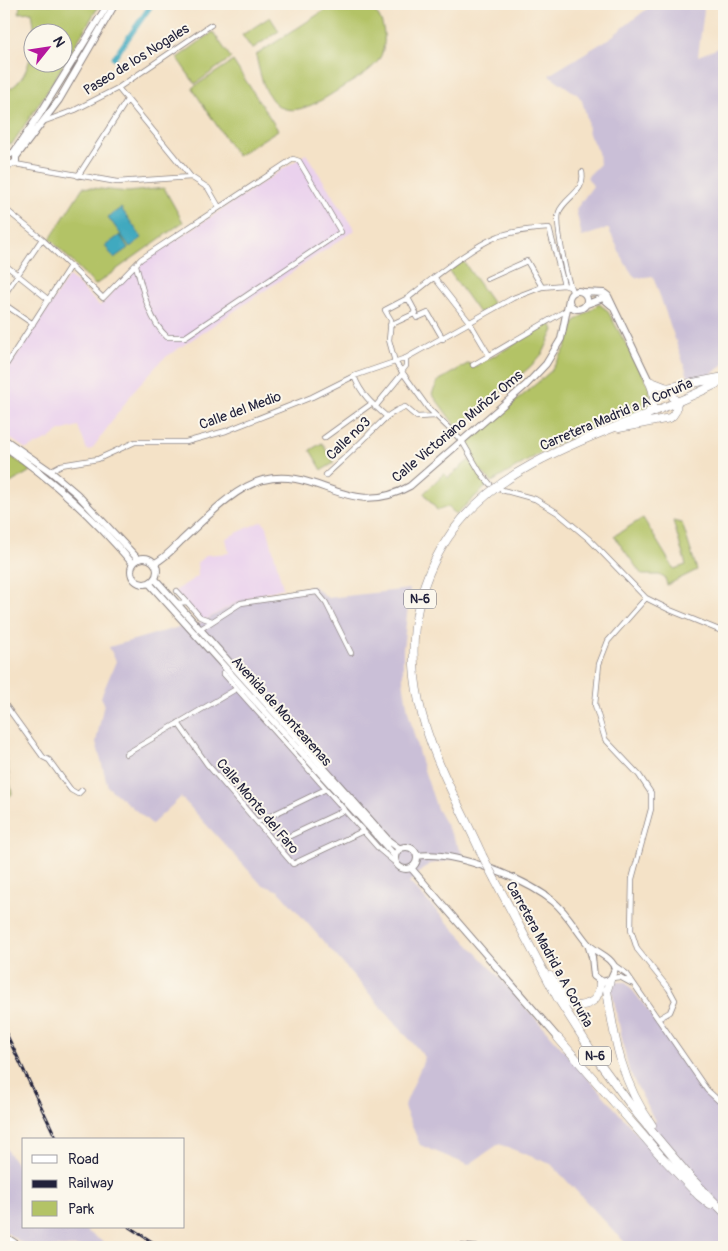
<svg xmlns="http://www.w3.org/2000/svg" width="728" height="1251" viewBox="0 0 728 1251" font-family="Pangolin,sans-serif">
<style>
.built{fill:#ead1ed}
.industrial{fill:#cabfd7}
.green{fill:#b3c366;stroke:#6a7250}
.water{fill:#3fa9bf;stroke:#30667d}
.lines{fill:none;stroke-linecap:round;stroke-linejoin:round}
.canal{stroke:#3fa9bf;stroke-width:5.5}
.street-casing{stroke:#8b8281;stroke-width:6}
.secondary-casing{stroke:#8b8281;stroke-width:8}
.highway-casing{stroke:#8b8281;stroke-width:9}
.street{stroke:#fff;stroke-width:4.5}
.secondary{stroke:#fff;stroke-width:6}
.highway{stroke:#fff;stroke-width:8}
.rail-casing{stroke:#22223b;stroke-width:3}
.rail{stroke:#fbf7ec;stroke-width:1;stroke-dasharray:4;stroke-linecap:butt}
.highway-bridge-casing{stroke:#8b8281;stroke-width:9;stroke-linecap:butt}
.highway-bridge{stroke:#fff;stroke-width:8}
.labels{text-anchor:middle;stroke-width:4;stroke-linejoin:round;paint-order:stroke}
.shield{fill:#fbf7ec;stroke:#636270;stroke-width:1}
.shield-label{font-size:12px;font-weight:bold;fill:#22223b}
.street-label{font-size:14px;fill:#22223b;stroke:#fbf7ec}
</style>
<rect width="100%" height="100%" fill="#fbf7ec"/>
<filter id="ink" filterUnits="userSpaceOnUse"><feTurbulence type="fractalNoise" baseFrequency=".02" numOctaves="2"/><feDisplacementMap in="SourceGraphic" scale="10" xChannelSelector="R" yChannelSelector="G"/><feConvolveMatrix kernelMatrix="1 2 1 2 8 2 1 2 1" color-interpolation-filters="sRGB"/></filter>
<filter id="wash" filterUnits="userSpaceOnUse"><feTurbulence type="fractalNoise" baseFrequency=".0096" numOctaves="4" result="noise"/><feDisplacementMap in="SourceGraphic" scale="20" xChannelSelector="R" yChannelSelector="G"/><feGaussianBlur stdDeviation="1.12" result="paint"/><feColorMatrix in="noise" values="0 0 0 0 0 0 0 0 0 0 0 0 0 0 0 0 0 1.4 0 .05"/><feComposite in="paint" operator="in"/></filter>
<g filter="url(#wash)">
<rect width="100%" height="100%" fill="#f4e2c7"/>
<path class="built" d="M306 154 355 230 163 359 136 388 92 449 87 450 78 426 60 431 49 439 26 449 4 434V375L69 276 100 306 129 274 147 259Z
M262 521 267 527 283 588 239 601 201 622 173 592 198 576 197 563 206 555 229 553 226 538Z"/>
<path class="industrial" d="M653 4H702L704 10 698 56 724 46V364L708 377 689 379 653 276 637 278 633 275 625 263 608 228 582 237 576 209 593 186 587 177 600 164 598 152 588 132 587 118 582 101 578 95 549 75 610 38Z
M313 586 328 598 410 589 403 649V681L408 711 420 758 437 809 465 858 429 864 409 882 491 968 640 1137 655 1121 629 1071 611 987 617 982H626L659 1024 708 1096 724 1105V1243L720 1247H629L551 1164 499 1144 468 1165 420 1145 404 1107 425 1057 279 891 261 884 181 797 152 824 108 787 96 742 104 703 101 697 116 661 109 647 179 627 200 623 242 600Z
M4 1146 24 1175V1227H81L106 1244 103 1247H28L4 1231Z"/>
<path class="green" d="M20 4H100L48 90 12 144 4 143V92C23 83 28 69 32 49V62H62V32H35L32 12 19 13Z
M334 4C342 4 353 2 361 4 385 8 390 44 378 61 369 73 351 82 338 90 287 124 267 115 256 55Z
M270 17 279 31 252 49 242 35Z
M213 32 231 58 195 84 177 58Z
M233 61 278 130 237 156 192 88Z
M83 187 128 192 164 188 183 222 95 285 50 239Z
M463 261 491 301 494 306 479 313 449 271Z
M599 304 607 310 650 387V408L622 421H611L554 445 492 482 478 468 465 445 551 371 566 347 575 321Z
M551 323 554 330 543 353 531 366 458 429 432 394 438 381 469 363 473 368Z
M322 443 334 463 322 470 310 450Z
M4 452 32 470 4 487Z
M469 460 488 485 456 514 448 507 437 510 424 493 444 473 448 478Z
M643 518 674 569 686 565 673 521 682 523 697 570 667 585 665 578 659 575H642L614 536Z
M6 756 12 794 4 802V757Z"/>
<path class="water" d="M121 208 142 238 130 247 108 217Z
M120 235 128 248 114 258 105 246Z"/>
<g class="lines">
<path class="canal" d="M114 58 152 4"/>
</g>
</g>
<g filter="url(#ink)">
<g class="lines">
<g class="street-casing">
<path id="street" d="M118 88 191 177
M45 121 75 110 118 88 211 25
M15 164 117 182 191 177 208 188 219 207
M78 176 127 100
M4 208 42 239 103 298 141 259 293 159 299 161 341 232 185 337H167C149 321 142 288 136 265
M4 264 49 300
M434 277 470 323 489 355
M487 279 527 261 542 287
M573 293C567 282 555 224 559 212 565 197 586 192 582 172
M4 295 42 239
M408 298C432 279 472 246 499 236 515 231 532 229 549 228L564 285 570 287
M4 304 33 324
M414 313 417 318 428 313 443 339
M390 325 416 313 408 298 385 310 391 320 389 340 395 362 428 408 462 441 480 472 490 484
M473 365 565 311
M4 368 70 266
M402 371 406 366V358
M354 376C361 394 371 403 386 416
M375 407 403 373
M324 438 371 404
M50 471 61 465 98 459 135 442H186L226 431 312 397 354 376 406 358 513 298 542 287 564 285
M326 475C341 461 357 447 371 432 383 421 389 412 405 407L417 417 436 416
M502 490 535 499 558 513 589 539 646 598 670 610 724 632
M177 591 187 602
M646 598 608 641 599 664 595 705 605 739 639 775 651 793V809L632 879 631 930 637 949 669 989 675 1000 670 1012 658 1019
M176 603 187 602 200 617 212 621
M199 630 241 603 317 592 326 603 351 653
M223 673 380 850 398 865
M4 703 43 757 49 760 71 790 78 794 82 790
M178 723 207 764 293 864 363 831
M126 754 236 689
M258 822 326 789
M275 843 345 810
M614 965 627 974 707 1090 719 1101
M612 978 620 977 631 983"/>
</g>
<g class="secondary-casing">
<path id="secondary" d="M5 167 16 162V157L59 100 115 4
M4 169 6 157 14 152 40 114 108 4
M569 300a9 9 0 1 1 18 0a9 9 0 1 1-18 0Z
M583 292 604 293 608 296 649 381
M587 304 603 298 611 305
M4 439 50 471 77 494 138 559
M4 446C54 481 93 517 133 564
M131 571a13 13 0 1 1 26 0a13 13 0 1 1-26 0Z
M155 563C165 558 173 549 181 541 203 521 234 487 263 480 318 466 349 521 410 486L526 385 546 364 561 339 569 299
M155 579 389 841 400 849
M149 583 395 856
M395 858a11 11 0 1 1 22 0a11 11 0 1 1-22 0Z
M417 856C454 850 526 879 554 902 568 914 576 930 588 944 596 953 612 957 615 969L610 980 602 982 594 976 592 957 588 944
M411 868 558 1038
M4 1236 21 1247"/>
</g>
<g class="highway-casing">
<path id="highway" d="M649 381 667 388 724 377
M648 414C656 402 655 393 649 381
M619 428 670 418C682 408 675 399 667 388
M482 855C460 806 430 755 419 702 398 601 440 514 531 465 593 431 662 413 724 380
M495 880 557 997 596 1058 638 1115 690 1177 724 1212
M550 976 565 998 573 1006C591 1006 600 1000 600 981
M610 980 607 990C614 1039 622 1084 652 1125
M558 1038 660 1155 699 1196 710 1205"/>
</g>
<use href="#street" class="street"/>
<use href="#secondary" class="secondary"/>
<use href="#highway" class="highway"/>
<g class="rail-casing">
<path id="rail" d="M4 1029 57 1140
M129 1227 160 1247
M403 1247 440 1243 487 1247"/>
</g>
<use href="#rail" class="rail"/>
<g class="highway-bridge-casing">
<path id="highway-bridge" d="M482 855 495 880"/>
</g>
<use href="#highway-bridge" class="highway-bridge"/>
</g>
</g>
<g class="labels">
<g class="shield">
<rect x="404" y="589.5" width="32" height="19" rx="4"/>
<rect x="579" y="1046.5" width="32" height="19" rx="4"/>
</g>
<g class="shield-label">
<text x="420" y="603">N-6</text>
<text x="595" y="1060">N-6</text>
</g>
<g class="street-label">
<text transform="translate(136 59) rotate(-32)" y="5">Paseo de los Nogales</text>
<text transform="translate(240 410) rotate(-20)" y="5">Calle del Medio</text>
<text transform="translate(616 414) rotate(-23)" y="5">Carretera Madrid a A Coruña</text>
<text transform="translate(457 426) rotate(-40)" y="5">Calle Victoriano Muñoz Oms</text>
<text transform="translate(348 438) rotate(-44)" y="5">Calle nº3</text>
<text transform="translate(282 711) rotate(48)" y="5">Avenida de Montearenas</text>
<text transform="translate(258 806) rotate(50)" y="5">Calle Monte del Faro</text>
<text transform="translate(550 954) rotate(61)" y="5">Carretera Madrid a A Coruña</text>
</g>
</g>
<rect width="728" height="1251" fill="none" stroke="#fbf7ec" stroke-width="20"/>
<rect x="22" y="1138" width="162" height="90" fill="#fbf7ec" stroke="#a4a2a5"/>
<rect x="32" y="1155" width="25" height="8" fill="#ffffff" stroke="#a4a2a5"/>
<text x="68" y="1164" font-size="15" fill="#22223b">Road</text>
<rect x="32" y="1180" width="25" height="8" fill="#22223b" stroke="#a4a2a5"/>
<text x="68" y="1188" font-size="15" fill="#22223b">Railway</text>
<rect x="32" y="1201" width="25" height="15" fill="#b3c366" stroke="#a4a2a5"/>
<text x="68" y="1214" font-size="15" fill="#22223b">Park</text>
<g transform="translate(48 48) rotate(60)"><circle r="24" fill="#fbf7ec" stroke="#a4a2a5"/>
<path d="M0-4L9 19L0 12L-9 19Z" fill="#b5179e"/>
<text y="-8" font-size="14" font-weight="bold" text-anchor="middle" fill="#22223b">N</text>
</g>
</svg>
